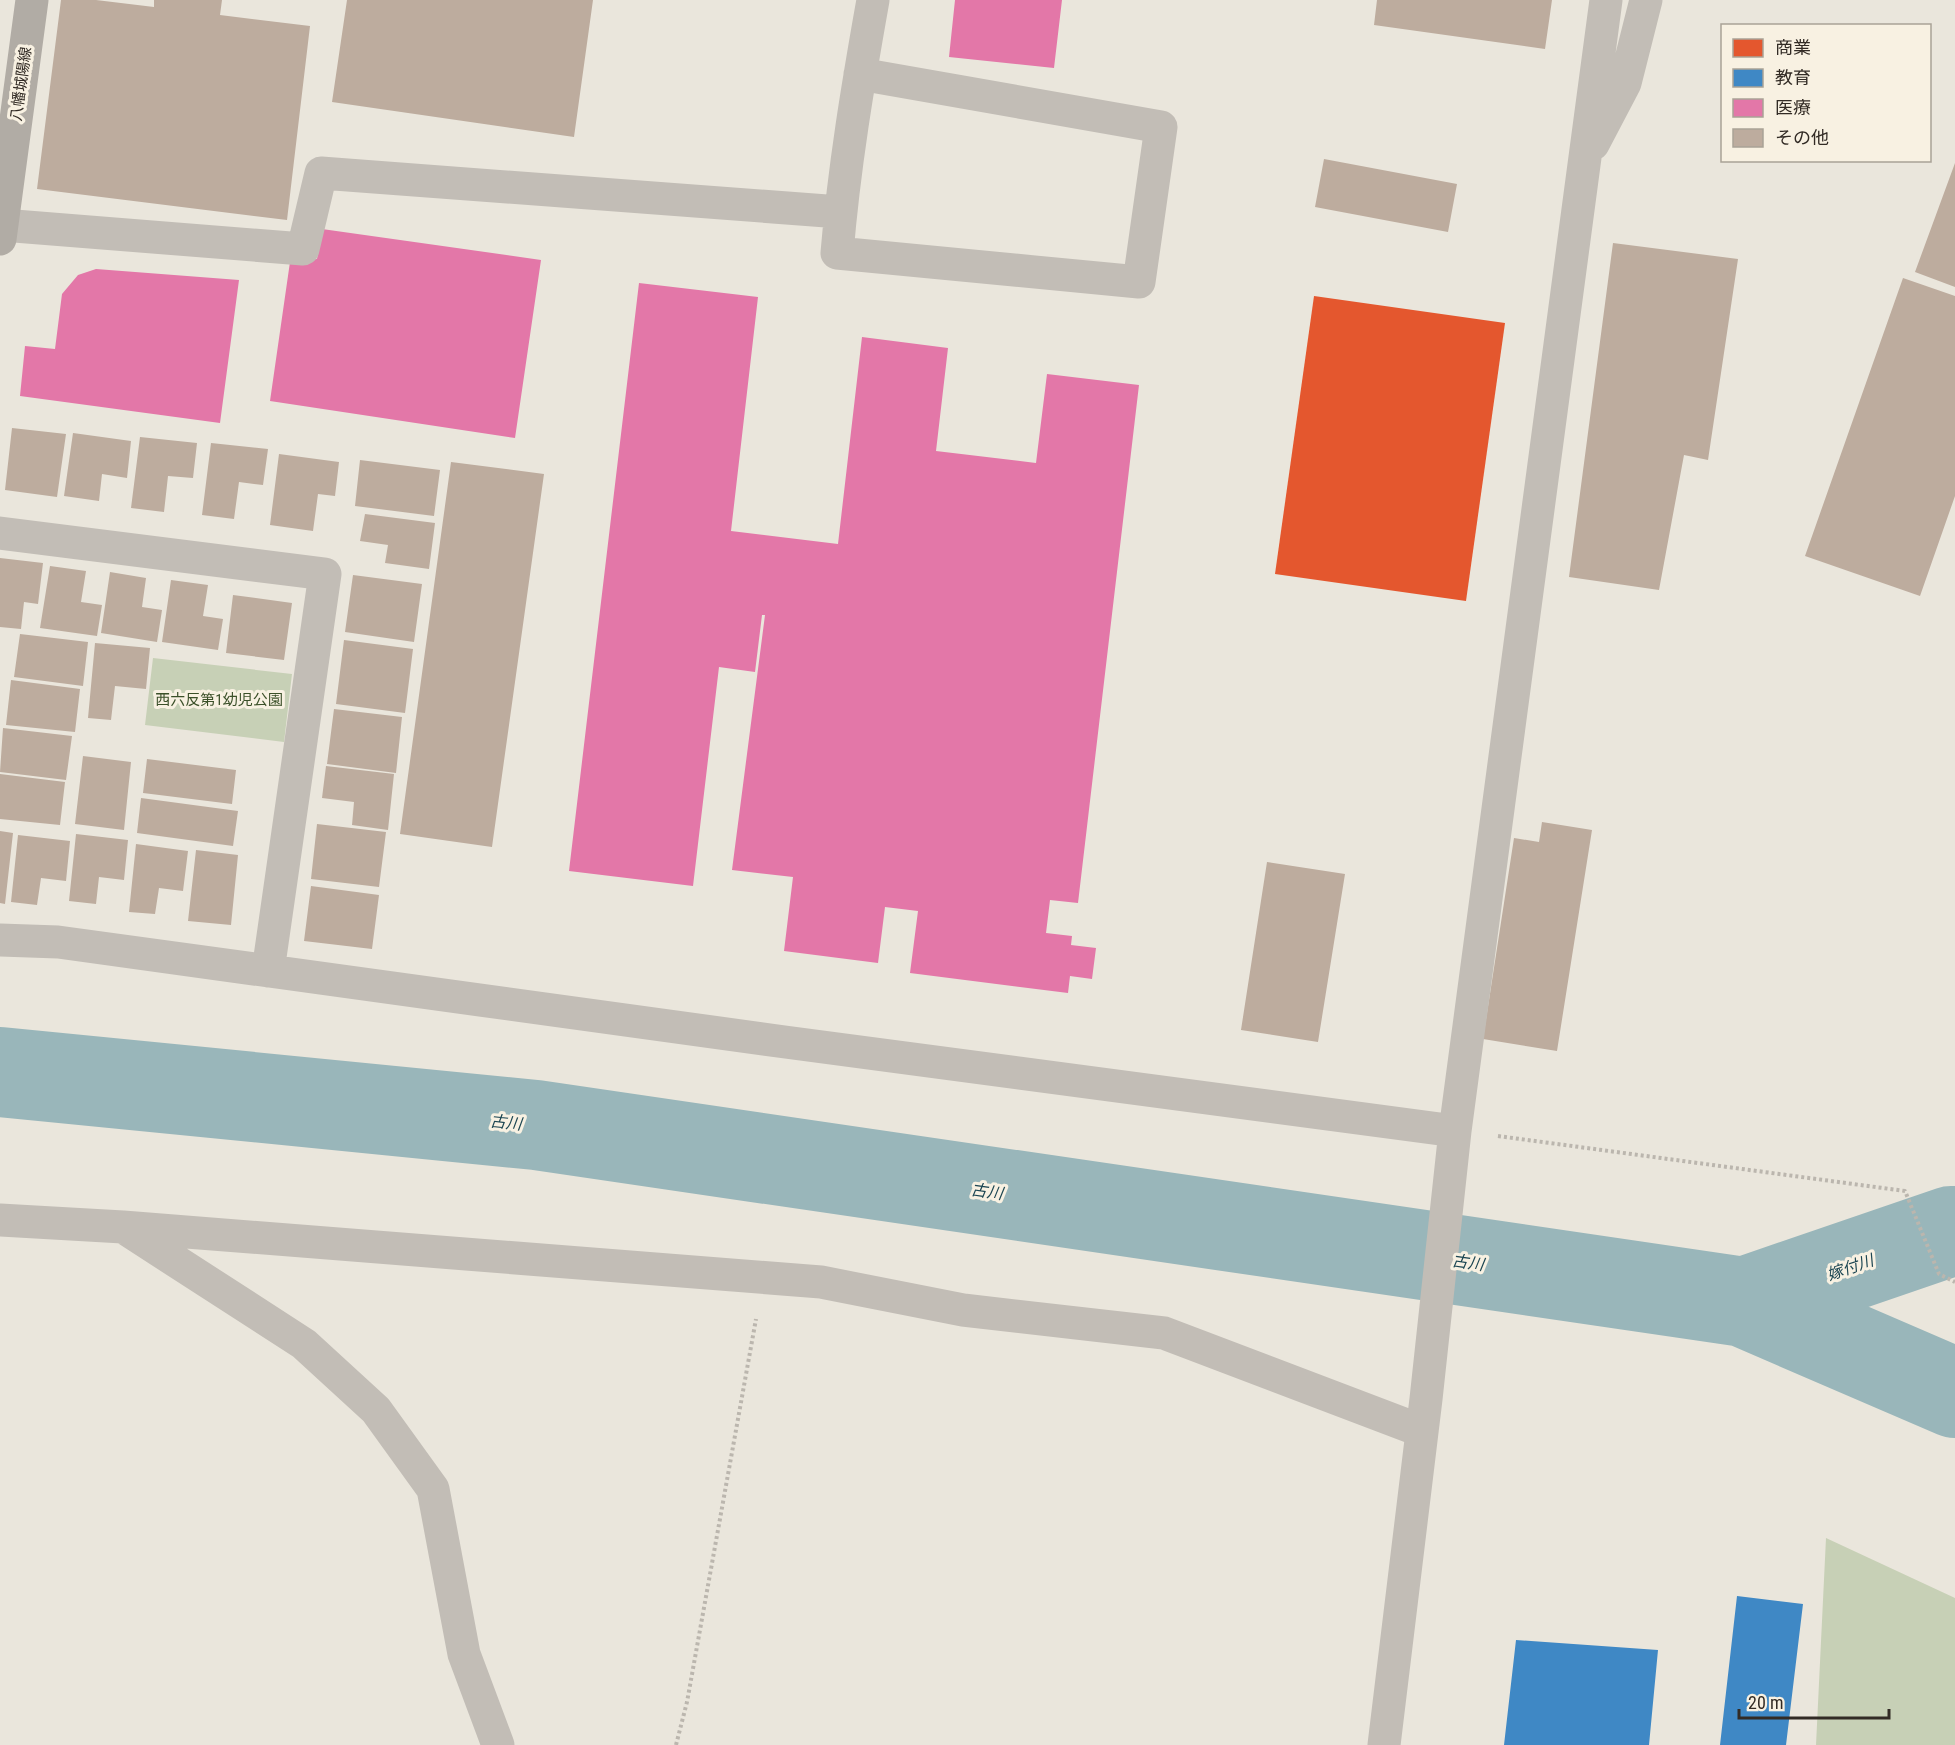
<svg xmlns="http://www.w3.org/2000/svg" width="1955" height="1745" viewBox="0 0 1955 1745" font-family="'Roboto Condensed','Noto Sans JP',sans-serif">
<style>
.green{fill:#c7d0b6}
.shops{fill:#e4572e}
.schools{fill:#3f88c5}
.health{fill:#e377a8}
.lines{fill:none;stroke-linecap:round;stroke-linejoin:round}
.river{stroke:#99b6ba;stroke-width:90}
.building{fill:#bdac9e}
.path{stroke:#bbb6ae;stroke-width:4;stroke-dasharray:3 3;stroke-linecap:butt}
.minor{stroke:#c2bdb6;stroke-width:33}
.major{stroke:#b1aca5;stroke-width:33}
.labels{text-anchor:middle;stroke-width:6;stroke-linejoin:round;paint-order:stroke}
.street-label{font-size:15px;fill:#322b25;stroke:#f8f1e2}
.park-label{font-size:15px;fill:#3b5029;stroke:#f8f1e2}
.water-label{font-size:16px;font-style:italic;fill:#1c4652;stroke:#f8f1e2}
</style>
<rect width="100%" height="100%" fill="#eae6dc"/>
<path class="green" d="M153 658 292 674 284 742 145 725Z
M1826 1538 1955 1598V1745H1816Z"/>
<path class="shops" d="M1314 296 1505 323 1466 601 1275 574Z"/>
<path class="schools" d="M1737 1596 1803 1604 1786 1745H1720Z
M1516 1640 1658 1650 1649 1745H1504Z"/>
<path class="health" d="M955 0H1062L1054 68 949 57Z
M322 229 541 260 515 438 270 401 291 255 317 259Z
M96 269 239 280 220 423 20 396 25 346 55 349 62 294 78 275Z
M639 283 758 297 731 531 838 544 862 337 948 348 936 451 1036 463 1047 374 1139 385 1078 903 1050 900 1046 933 1072 936 1071 945 1096 948 1092 979 1070 976 1068 993 910 973 918 911 885 907 878 963 784 951 793 877 732 870 765 615H762L755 672 719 667 693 886 569 871Z"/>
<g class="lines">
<path class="river" d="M0 1072 536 1125 1744 1302 1955 1393
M1744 1302 1951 1231H1955"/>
</g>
<path class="building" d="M61 0H96L154 7V0H222L220 15 310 26 287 220 37 189Z
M347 0H593L574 137 332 102Z
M1377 0H1552L1545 49 1374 25Z
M1324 159 1457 184 1448 232 1315 207Z
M1955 163V287L1915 272Z
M1613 243 1738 259 1708 460 1684 455 1659 590 1569 577Z
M1903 278 1955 296V496L1920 596 1805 556Z
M12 428 66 434 57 497 5 490Z
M73 433 131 441 127 478 102 474 99 501 64 496Z
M140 437 197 443 193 478 168 476 164 512 131 508Z
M211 443 268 449 263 485 239 482 234 519 202 515Z
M279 454 339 462 335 496 318 494 313 531 270 525Z
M360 460 440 470 434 516 355 506Z
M451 462 544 474 492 847 400 834Z
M365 514 435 523 429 569 385 563 388 545 360 541Z
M0 558 43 563 38 604 24 602 21 629 0 627Z
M50 566 86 571 81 602 102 605 97 636 40 628Z
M110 572 146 578 142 607 162 610 157 642 101 633Z
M353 575 422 584 414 642 345 632Z
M171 580 208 585 203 616 223 619 218 650 162 642Z
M233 595 292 603 284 660 226 653Z
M20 634 88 642 83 686 14 677Z
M344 640 413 649 405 713 336 704Z
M95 643 150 648 146 689 115 686 111 720 88 718Z
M11 680 80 689 75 732 6 725Z
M334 709 402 717 396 773 327 764Z
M3 728 72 736 66 780 0 772Z
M83 756 131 762 124 830 75 824Z
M147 759 236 770 232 804 143 793Z
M326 766 394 774 388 830 352 825 354 802 322 798Z
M0 774 65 782 60 825 0 819Z
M141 798 238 811 233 846 137 833Z
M1542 822 1592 830 1557 1051 1483 1039 1514 838 1539 842Z
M317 824 386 832 379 887 311 879Z
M0 831 13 833 5 904 0 903Z
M76 834 128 840 124 880 99 877 96 904 69 901Z
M18 835 70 841 66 881 41 878 37 905 11 902Z
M136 844 188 851 183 891 159 888 155 914 129 912Z
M196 850 238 855 231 925 188 921Z
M1267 862 1345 874 1318 1042 1241 1030Z
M311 886 379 895 372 949 304 941Z"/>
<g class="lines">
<path class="path" d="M1498 1136 1905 1191 1939 1274 1955 1282
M676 1745 687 1702 756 1319"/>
<path class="minor" d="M860 74 1161 127 1139 282 837 253C844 168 858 84 873 0
M1593 144 1625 83 1646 0
M2 225 303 249 321 173 840 212
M0 533 325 574 268 971
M0 940 58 942 785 1042 1455 1131
M0 1220 123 1227 304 1344 376 1410 433 1489 464 1654 498 1745
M123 1227 821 1282 963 1310 1164 1333 1422 1431
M1384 1745 1426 1399 1455 1131 1606 0"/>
<path class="major" d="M0 239 32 0"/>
</g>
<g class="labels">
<g class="street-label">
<text transform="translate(21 84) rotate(-82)" y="5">八幡城陽線</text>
</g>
<g class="park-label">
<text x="219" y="705">西六反第1幼児公園</text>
</g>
<g class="water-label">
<text transform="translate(506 1122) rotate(6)" y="6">古川</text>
<text transform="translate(987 1191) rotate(8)" y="6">古川</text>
<text transform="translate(1468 1262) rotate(8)" y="6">古川</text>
<text transform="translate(1850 1267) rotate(-19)" y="6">嫁付川</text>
</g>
</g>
<rect x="1721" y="24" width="210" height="138" fill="#f8f1e2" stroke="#a9a296" stroke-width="1.5"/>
<rect x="1733" y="39" width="30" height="18" fill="#e4572e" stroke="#a9a296" stroke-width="1.5"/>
<text x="1775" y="54" font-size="18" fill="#322b25">商業</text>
<rect x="1733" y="69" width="30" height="18" fill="#3f88c5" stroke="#a9a296" stroke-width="1.5"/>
<text x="1775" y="84" font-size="18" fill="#322b25">教育</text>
<rect x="1733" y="99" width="30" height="18" fill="#e377a8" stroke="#a9a296" stroke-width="1.5"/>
<text x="1775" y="114" font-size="18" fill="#322b25">医療</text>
<rect x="1733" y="129" width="30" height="18" fill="#bdac9e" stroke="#a9a296" stroke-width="1.5"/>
<text x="1775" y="144" font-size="18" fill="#322b25">その他</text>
<path d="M1739 1709v9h150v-9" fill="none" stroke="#322b25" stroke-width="3"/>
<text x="1748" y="1709" font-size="18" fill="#322b25" stroke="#f8f1e2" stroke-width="4.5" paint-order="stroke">20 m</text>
</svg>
